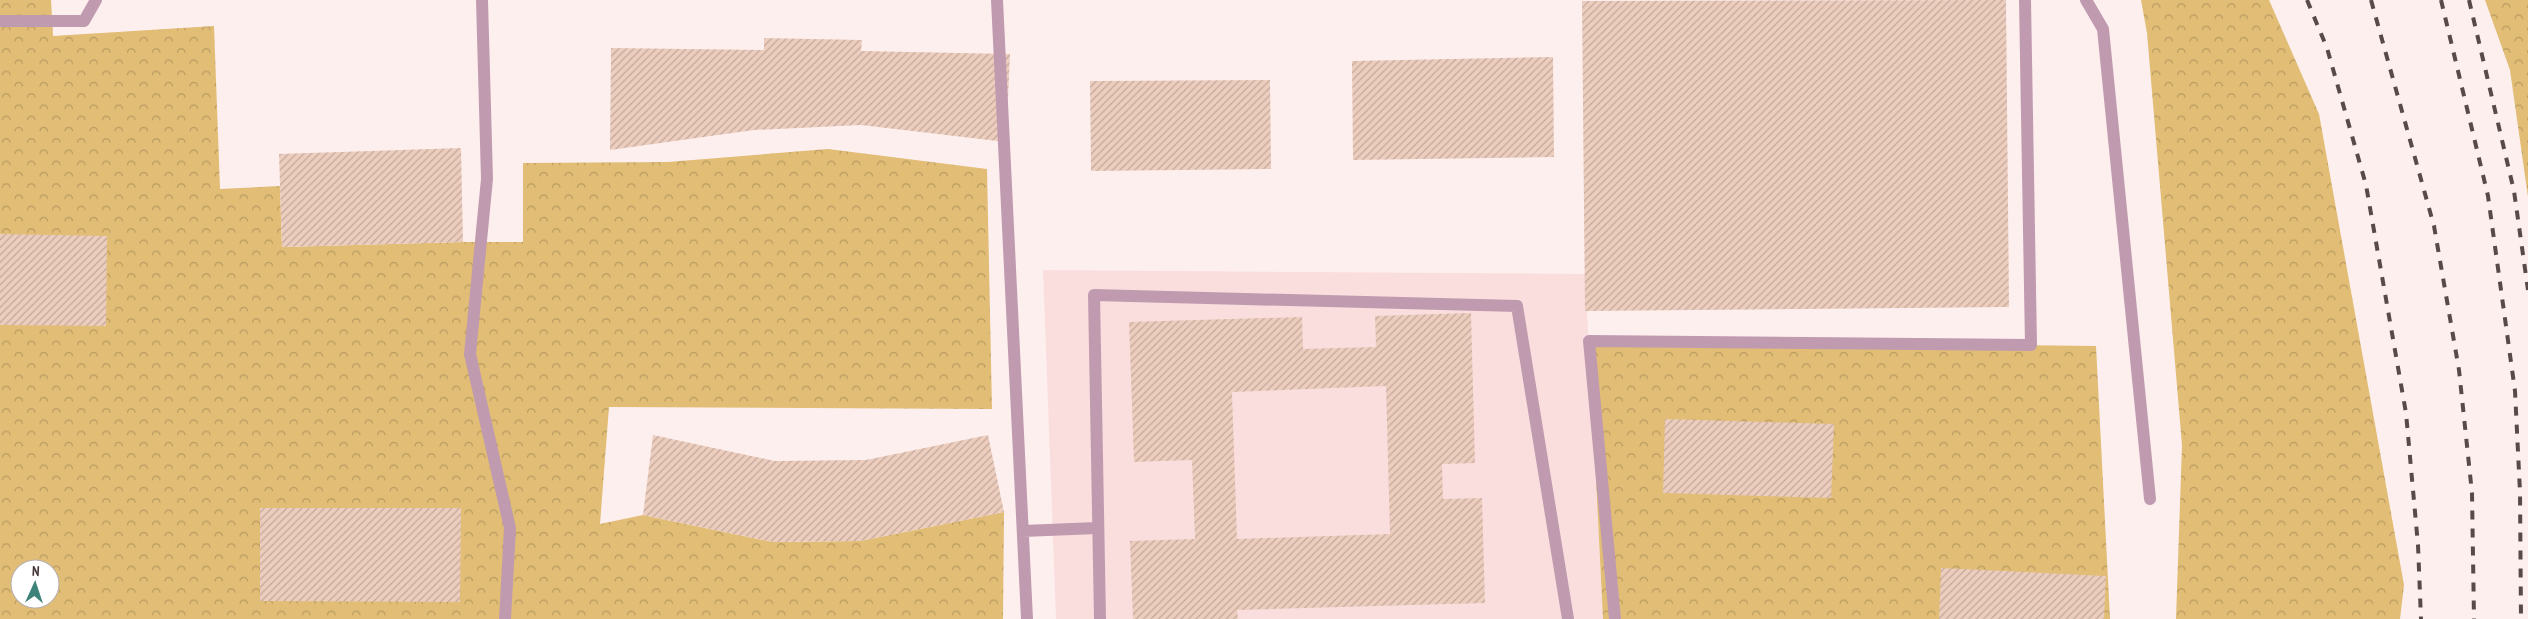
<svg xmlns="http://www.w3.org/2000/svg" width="2528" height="619" viewBox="0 0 2528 619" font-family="'PT Sans Narrow',sans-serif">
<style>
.built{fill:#fadede}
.forest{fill:url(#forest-crowns);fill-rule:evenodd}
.building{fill:url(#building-hatch);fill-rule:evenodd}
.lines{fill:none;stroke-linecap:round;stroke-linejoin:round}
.minor{stroke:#c09baf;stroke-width:12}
.rail{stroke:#594a4a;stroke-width:4;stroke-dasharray:9 9;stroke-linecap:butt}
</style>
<defs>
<pattern id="forest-crowns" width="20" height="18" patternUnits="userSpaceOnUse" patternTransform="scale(1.25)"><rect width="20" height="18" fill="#e1bd75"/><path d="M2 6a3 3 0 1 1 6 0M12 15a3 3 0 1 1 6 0" fill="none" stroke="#b89b61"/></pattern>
<pattern id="building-hatch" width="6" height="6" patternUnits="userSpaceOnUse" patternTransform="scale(1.25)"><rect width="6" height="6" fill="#edcebe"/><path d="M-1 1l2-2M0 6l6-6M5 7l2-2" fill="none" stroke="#c2a89b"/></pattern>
</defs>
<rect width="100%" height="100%" fill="#feefef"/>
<path class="built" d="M1043 270 1585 274 1603 619H1056Z"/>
<path class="forest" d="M0 0H51L53 36 214 26 220 189 280 186 282 247 463 242H523V163L668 162 828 149 987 169 992 409 609 407 600 524 643 515 773 542 860 541 1004 512 1003 619H0ZM20 569H50V599H20Z
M2141 0H2269L2319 114 2404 585 2400 619H2176L2182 445 2147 33Z
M2485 0H2528V197L2510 70Z
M1589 341 2096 346 2110 619H1603Z"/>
<path class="building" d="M2006 0 2009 307 1585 311 1582 1Z
M764 38 862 40 861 51 1010 54 1006 142 861 125 754 130 610 150 611 48 764 50Z
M1553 57 1554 157 1353 160 1352 61Z
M1270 80 1271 169 1091 171 1090 81Z
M461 148 463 242 282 247 279 154Z
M0 234 107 236 106 326 0 325Z
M1471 313 1475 463 1442 464 1443 499 1482 498 1485 603 1237 610 1238 619H1133L1130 541 1195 539 1192 460 1134 462 1129 322 1302 317 1303 349 1376 347 1375 316ZM1386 386 1390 534 1237 539 1232 392Z
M1665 419 1834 424 1831 498 1663 493Z
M653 435 775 461 866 460 988 435 1004 512 860 541 773 542 643 515Z
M260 508H461L460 602 260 601Z
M1941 568 2106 576 2104 619H1939Z"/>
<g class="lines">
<path class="minor" d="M482 0 487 179 470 354 510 528 505 619
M997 0 1027 619
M2086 0 2103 29 2150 499
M0 21H84L96 0
M1023 531 1097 528
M1100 619 1094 295 1517 306 1568 619
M1615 619 1589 341 2031 345 2025 0"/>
<path class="rail" d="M2307 0 2327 48 2366 185 2406 413 2418 545 2421 619
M2371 0 2434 226 2459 370 2472 493 2474 619
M2441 0 2488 196 2515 391 2520 492 2521 619
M2469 0 2514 191 2528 290"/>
</g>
<g transform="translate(35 584) rotate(3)"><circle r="24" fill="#ffffff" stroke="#b5afaf"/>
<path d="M0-4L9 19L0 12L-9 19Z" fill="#3e8379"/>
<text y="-8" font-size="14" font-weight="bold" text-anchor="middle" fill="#463838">N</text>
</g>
</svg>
